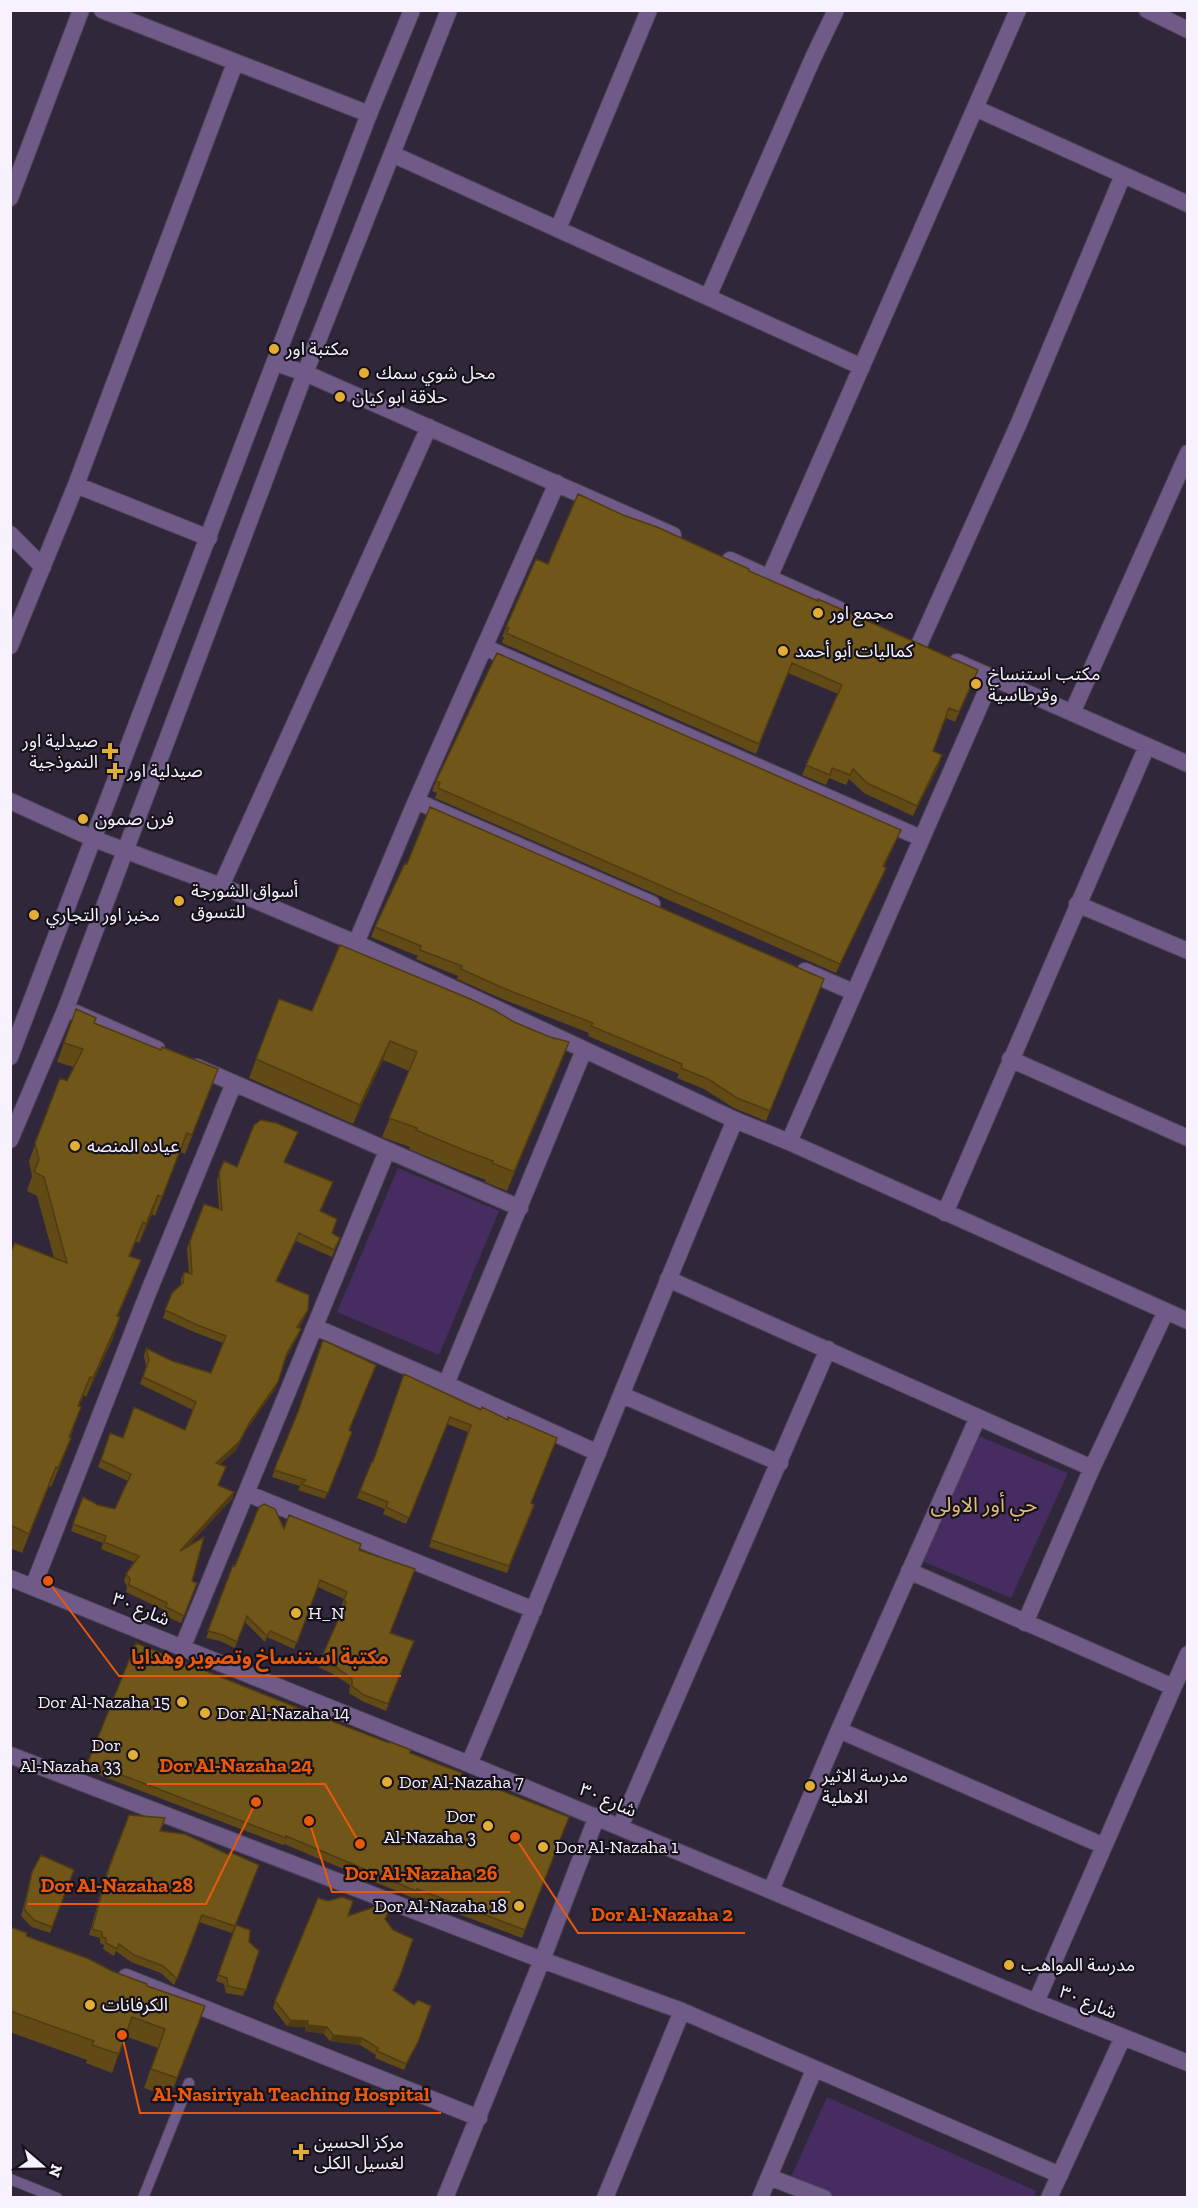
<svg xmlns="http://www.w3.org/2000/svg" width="1198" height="2208" viewBox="0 0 1198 2208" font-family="'Zilla Slab','Noto Sans Arabic',serif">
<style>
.green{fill:#472c62}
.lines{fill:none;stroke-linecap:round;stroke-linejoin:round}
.service-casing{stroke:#4c4356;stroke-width:12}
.minor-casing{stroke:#4c4356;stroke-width:18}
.tertiary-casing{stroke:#4c4356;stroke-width:18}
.service{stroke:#705b88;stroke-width:10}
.minor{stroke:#705b88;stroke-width:16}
.tertiary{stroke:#705b88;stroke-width:16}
.wall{fill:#614a16}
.shaded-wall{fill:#4f3c12}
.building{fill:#71561a;stroke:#4f3c12;stroke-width:1.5}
.poi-dot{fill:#e3ae35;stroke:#16121b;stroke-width:2}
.labels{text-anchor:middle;stroke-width:4.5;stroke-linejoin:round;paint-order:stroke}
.poi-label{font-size:18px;fill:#f7f2fd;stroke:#16121b;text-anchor:start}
.street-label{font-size:18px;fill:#f7f2fd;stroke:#16121b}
.quarter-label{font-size:21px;fill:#e0bc74;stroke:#16121b}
.leader{fill:none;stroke:#e8590c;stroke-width:2}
.callout-dot{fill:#e8590c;stroke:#16121b;stroke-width:2}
.callout-label{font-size:20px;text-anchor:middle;font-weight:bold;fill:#e8590c;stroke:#16121b;stroke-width:4.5;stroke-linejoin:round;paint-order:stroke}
</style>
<rect width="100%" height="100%" fill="#30273b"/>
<path class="green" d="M398 1168 499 1211 439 1355 337 1312Z
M979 1436 1068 1473 1011 1598 922 1561Z
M827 2097 1036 2191 1033 2198H829L788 2184Z"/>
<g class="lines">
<g class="service-casing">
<path id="service" d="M10 2179 57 2198
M143 2198 189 2083"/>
</g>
<g class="minor-casing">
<path id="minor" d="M102 10 369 114
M1147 10 1188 30
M975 108 1188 204
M392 154 862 367
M10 198 81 10
M558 229 649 10
M708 297 813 58 836 10
M275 363 305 373 673 535
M76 485 209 538
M10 534 43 567
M730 560 838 609
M769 578 1018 10
M919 645 1019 423 1123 175
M10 646 76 485 235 63
M484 647 921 838
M957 662 1188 764
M1072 713 1188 453
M10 801 94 839 221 886 356 943 735 1120 789 1142 1188 1321
M416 801 652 904
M221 886 429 427
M1077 904 1188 951
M356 943 416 801 557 483
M805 971 853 992
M76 1013 157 1049
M1010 1059 1188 1138
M197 1067 520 1208
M789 1142 992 678
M945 1213 1147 746
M668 1279 1092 1468
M315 1327 446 1384 598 1453
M446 1384 584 1050
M622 1395 780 1463
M246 1493 534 1610
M909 1571 1173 1687
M10 1578 469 1764 1036 2002 1188 2063
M33 1587 148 1293 234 1083
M1025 1623 1092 1468 1166 1311
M183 1646 387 1151
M839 1730 1104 1846
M10 1755 542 1960 682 2011 1060 2175
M469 1764C560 1550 644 1334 735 1120
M620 1827 828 1349
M771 1890 839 1730 978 1417
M126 1977 479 2118
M1036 2002 1188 1654
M769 2177 824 2198
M445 2198 542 1960 597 1816
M605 2198 682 2011
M760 2198 814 2070
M1049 2198 1123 2037"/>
</g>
<g class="tertiary-casing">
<path id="tertiary" d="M10 1057 369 114 412 10
M10 1140 66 1008 305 373 449 10"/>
</g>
<use href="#service" class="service"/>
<use href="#minor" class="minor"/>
<use href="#tertiary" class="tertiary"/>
</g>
<path class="wall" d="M548 564 749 571 974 680 955 722 946 718 933 751 939 765 913 816 864 793 849 779 846 785 829 778 826 785 802 775 838 694 788 673 756 754 502 643 504 637H502L506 627Z
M436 781 897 839 884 867 886 868 882 878 836 973 435 798 437 793 432 791Z
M375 927 820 989 766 1121 734 1108 704 1089 677 1078 679 1074 588 1036 589 1033 500 998 457 979 458 976 416 959 418 956 371 937Z
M279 999 312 1011 514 1022 550 1037 569 1042 562 1060 507 1191 485 1182 486 1180 459 1170 409 1149 410 1147 382 1137 409 1071 383 1060 353 1124 249 1078Z
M76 1009 95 1023 161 1050 218 1069 185 1154 180 1152 155 1216 152 1214 139 1243 136 1241 130 1256 134 1279 118 1316 114 1336 86 1397 84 1395 79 1406 81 1407 70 1438 64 1457 51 1487 49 1486 22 1553 10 1548V1254L54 1258 37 1196 27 1191 32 1176 29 1161 60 1078 67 1081 74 1067 57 1062Z
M295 1139 284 1162 333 1182 321 1211 332 1233 340 1238 332 1257 296 1241 276 1282 305 1317 299 1328 301 1329 298 1336 285 1360 275 1389 247 1429 236 1450 220 1464 223 1475 218 1485 234 1492 232 1499 188 1546 192 1581 197 1583 181 1623 163 1615 164 1610 126 1592 127 1586 124 1581 126 1574 134 1562 101 1549 103 1543 71 1531 83 1497 98 1505 115 1509 128 1481 98 1467 110 1433 123 1438 185 1430 193 1410 140 1384 146 1367 144 1356 146 1348 172 1361 211 1373 223 1343 194 1332 163 1318 172 1293 181 1285V1279L184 1272 189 1273 187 1248 204 1204 219 1209 217 1180 224 1161 237 1167Z
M404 1374 481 1410 531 1503 532 1512 507 1573 429 1547 468 1432 447 1424 406 1524 383 1514 385 1509 357 1498 372 1461 373 1462Z
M297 1414 352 1432 325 1499 298 1490 300 1486 272 1477Z
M284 1529 359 1550 391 1633 414 1641 386 1711 362 1701 349 1693 350 1685 333 1674 318 1667 343 1608 341 1607 344 1599 318 1587 294 1649 267 1637 265 1642 245 1622 235 1648 220 1641 206 1638 233 1565 235 1566Z
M136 1643 410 1753 461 1775 569 1817 522 1938 414 1897 413 1898 284 1844 283 1845 86 1770Z
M129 1815 160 1831 259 1865 232 1933 199 1922 174 1985 161 1973 131 1962 116 1951 114 1956 103 1949 104 1945 100 1943V1938L89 1935 106 1874Z
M74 1870 50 1933 32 1927 21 1916 32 1872Z
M348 1916 385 1919 398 1983 394 1990 415 2048 404 2070 375 2058 376 2055 360 2045 330 2041 324 2034 305 2031 306 2027 287 2026 273 2008 275 2001Z
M236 1925 249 1942 259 1951 243 1996 226 1993 224 1984 216 1981Z
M10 1927 26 1936 147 1986 198 2025 170 2097 144 2088 158 2048 125 2036 112 2073 86 2063 87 2060 10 2032Z"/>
<path class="shaded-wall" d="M978 670 974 680 955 722 959 712Z
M942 755 939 765 913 816 917 806Z
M901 830 897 839 880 876 883 866Z
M886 868 882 878 836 973 840 964Z
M390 1041 383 1060 353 1124 360 1105Z
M569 1042 562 1060 507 1191 514 1172Z
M187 1133 180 1152 155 1216 162 1197Z
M158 1195 152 1214 139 1243 146 1224Z
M299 1233 296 1241 273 1289 276 1281Z
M141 1260 134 1279 110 1335 117 1316Z
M308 1310 305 1317 295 1335 297 1327Z
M120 1317 114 1336 86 1397 93 1378Z
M301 1329 298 1336 284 1361 287 1353Z
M278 1382 275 1389 247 1429 236 1450 213 1470 216 1463 250 1422Z
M71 1438 64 1457 51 1487 58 1468Z
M56 1467 49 1486 22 1553 29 1534Z
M234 1492 232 1499 177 1558 180 1551Z
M205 2006 198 2025 170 2097 177 2078Z
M431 2006 415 2048 404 2070 406 2064Z
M290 2020 308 2021 306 2027 287 2026Z
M308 2025 327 2027 324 2034 305 2031Z
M333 2035 362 2038 360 2045 330 2041Z"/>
<path class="building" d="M578 494 623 515 657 527 749 569V571L818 601V599L978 670 959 712 949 708 933 751 942 755 917 806 867 783 853 769 850 775 832 768 830 775 806 765 842 685 792 663 759 744 506 633 509 628 506 627 536 559 548 564Z
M497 653 901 830 883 866 886 868 840 964 438 788 440 783 436 781Z
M430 807 824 979 770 1111 737 1098 708 1079 681 1068 682 1064 591 1026 593 1023 503 988 461 969 462 966 420 950 421 946 375 927 405 863 407 864Z
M340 945 468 998 494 1010 514 1022 550 1037 569 1042 514 1172 492 1163 493 1161 466 1151 416 1130 417 1128 389 1118 417 1052 390 1041 360 1105 256 1059 279 999 312 1011Z
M76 1009 96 1018 94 1023 161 1050 162 1047 218 1069 192 1135 187 1133 162 1197 158 1195 146 1224 143 1222 129 1256 141 1260 117 1316 120 1317 93 1378 90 1377 78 1406 81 1407 69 1437 71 1438 58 1468 56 1467 29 1534 10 1525V1254L15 1243 67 1263 44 1177 34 1172 39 1160 35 1143 60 1078 67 1081 83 1049 64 1043Z
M261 1120 276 1123 298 1132 284 1162 333 1182 320 1211 337 1219 332 1233 340 1238 334 1250 299 1233 276 1281 309 1295 308 1310 297 1327 301 1329 287 1353 278 1382 250 1422 239 1442 216 1463 226 1467 218 1485 234 1492 180 1551 204 1537 192 1581 197 1583 184 1616 166 1607 167 1603 129 1585 130 1579 126 1574 139 1556 104 1542 106 1536 73 1524 83 1497 98 1505 115 1509 131 1474 101 1460 110 1433 123 1438 134 1407 185 1430 196 1402 143 1377 149 1360 146 1348 172 1361 211 1373 226 1336 197 1325 165 1310 172 1293 183 1283 184 1272 192 1274 190 1241 204 1204 222 1210 219 1173 224 1161 237 1167 254 1125Z
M323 1340 376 1365 349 1430 352 1432 328 1493 301 1484 306 1480 274 1470 298 1412Z
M404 1374 481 1410 482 1407 508 1420V1417L557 1438 531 1503 534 1505 509 1566 431 1540 471 1425 450 1417 409 1518 386 1507 388 1502 360 1491 372 1461 373 1462Z
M264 1504 275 1509 284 1529 289 1515 361 1544 359 1550 415 1569 390 1633 414 1641 388 1704 364 1695 352 1686V1679L336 1667 320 1661 346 1602 344 1600 347 1592 320 1580 297 1643 270 1631 267 1636 247 1616 237 1642 223 1635 208 1631 233 1565 235 1566 259 1507Z
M136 1643 308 1712 389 1743 390 1742 411 1750 410 1753 462 1773 461 1775 569 1817 525 1930 417 1889 416 1891 286 1836V1838L88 1762Z
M129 1815 165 1818 160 1831 185 1834 229 1855 230 1852 259 1865 235 1926 202 1915 177 1979 163 1966 134 1955 119 1944 117 1949 106 1943V1938L102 1937V1932L92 1929 109 1868Z
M41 1855 74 1870 52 1927 34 1920 24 1909 32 1872Z
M342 1897 353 1901 348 1916 377 1906 389 1910 385 1919 393 1930 413 1939 400 1976 393 1990 414 2005 418 2000 431 2006 418 2042 406 2064 377 2051 378 2048 362 2038 333 2035 327 2027 308 2025V2021L290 2020 275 2001 318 1898 328 1901Z
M236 1925 250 1930 249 1942 259 1951 246 1990 228 1986 227 1978 218 1975Z
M10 1927 27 1933 26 1936 89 1959 112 1971 147 1984V1986L205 2006 177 2078 151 2069 165 2029 132 2017 119 2054 92 2045 94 2041 10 2011Z"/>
<g class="poi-dot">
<circle cx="274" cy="349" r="6"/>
<circle cx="364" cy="373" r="6"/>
<circle cx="340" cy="397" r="6"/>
<circle cx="818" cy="613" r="6"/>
<circle cx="783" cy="651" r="6"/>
<circle cx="976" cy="684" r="6"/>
<path d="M107 742h6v6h6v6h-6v6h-6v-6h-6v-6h6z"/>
<path d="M112 762h6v6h6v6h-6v6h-6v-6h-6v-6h6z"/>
<circle cx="83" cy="819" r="6"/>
<circle cx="179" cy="901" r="6"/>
<circle cx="34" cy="915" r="6"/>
<circle cx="75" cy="1146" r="6"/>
<circle cx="296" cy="1613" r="6"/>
<circle cx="182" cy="1702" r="6"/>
<circle cx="205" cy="1713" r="6"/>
<circle cx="133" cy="1755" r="6"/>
<circle cx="387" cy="1782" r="6"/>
<circle cx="810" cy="1786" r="6"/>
<circle cx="488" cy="1826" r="6"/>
<circle cx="543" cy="1847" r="6"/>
<circle cx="519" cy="1906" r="6"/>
<circle cx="1009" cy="1965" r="6"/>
<circle cx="90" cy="2005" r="6"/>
<path d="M298 2143h6v6h6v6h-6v6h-6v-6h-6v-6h6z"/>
</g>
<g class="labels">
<g class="poi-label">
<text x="286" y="355">مكتبة اور</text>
<text x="376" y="379">محل شوي سمك</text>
<text x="352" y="403">حلاقة ابو كيان</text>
<text x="830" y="619">مجمع اور</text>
<text x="795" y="657">كماليات أبو أحمد</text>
<text x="988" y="680">مكتب استنساخ<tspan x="988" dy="21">وقرطاسية</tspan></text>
<text x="98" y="747" text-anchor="end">صيدلية اور<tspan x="98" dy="21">النموذجية</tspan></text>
<text x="127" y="777">صيدلية اور</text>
<text x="95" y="825">فرن صمون</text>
<text x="191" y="897">أسواق الشورجة<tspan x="191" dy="21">للتسوق</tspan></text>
<text x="46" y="921">مخبز اور التجاري</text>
<text x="87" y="1152">عياده المنصه</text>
<text x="308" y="1619">H_N</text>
<text x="170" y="1708" text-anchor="end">Dor Al-Nazaha 15</text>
<text x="217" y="1719">Dor Al-Nazaha 14</text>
<text x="121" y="1751" text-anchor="end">Dor<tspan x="121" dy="21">Al-Nazaha 33</tspan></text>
<text x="822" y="1782">مدرسة الاثير<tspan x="822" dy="21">الاهلية</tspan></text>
<text x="399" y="1788">Dor Al-Nazaha 7</text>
<text x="476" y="1822" text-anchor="end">Dor<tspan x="476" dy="21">Al-Nazaha 3</tspan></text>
<text x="555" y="1853">Dor Al-Nazaha 1</text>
<text x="507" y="1912" text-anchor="end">Dor Al-Nazaha 18</text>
<text x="1021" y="1971">مدرسة المواهب</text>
<text x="102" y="2011">الكرفانات</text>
<text x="314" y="2148">مركز الحسين<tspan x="314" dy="21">لغسيل الكلى</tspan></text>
</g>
<g class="street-label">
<text transform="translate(141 1609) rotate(22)" y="6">شارع ٣٠</text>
<text transform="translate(608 1800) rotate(23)" y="6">شارع ٣٠</text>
<text transform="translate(1088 2002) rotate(22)" y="6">شارع ٣٠</text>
</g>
<g class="quarter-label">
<text x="984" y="1512">حي أور الاولى</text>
</g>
</g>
<path class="leader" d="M48 1581L119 1676H401M360 1844L325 1784H147M309 1821L332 1892H510M256 1802L206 1904H28M515 1837L578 1933H745M122 2035L140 2113H441"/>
<g class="callout-dot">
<circle cx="48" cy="1581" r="6"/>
<circle cx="360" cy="1844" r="6"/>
<circle cx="309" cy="1821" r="6"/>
<circle cx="256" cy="1802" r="6"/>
<circle cx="515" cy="1837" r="6"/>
<circle cx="122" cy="2035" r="6"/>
</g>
<g class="callout-label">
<text x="260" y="1664">مكتبة استنساخ وتصوير وهدايا</text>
<text x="236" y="1772">Dor Al-Nazaha 24</text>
<text x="421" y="1880">Dor Al-Nazaha 26</text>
<text x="117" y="1892">Dor Al-Nazaha 28</text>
<text x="662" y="1921">Dor Al-Nazaha 2</text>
<text x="291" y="2101">Al-Nasiriyah Teaching Hospital</text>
</g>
<rect width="1198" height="2208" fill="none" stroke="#f7f2fd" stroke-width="24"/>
<g transform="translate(42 2166) rotate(110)" stroke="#16121b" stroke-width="4.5" paint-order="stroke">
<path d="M0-4.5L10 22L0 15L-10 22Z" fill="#f7f2fd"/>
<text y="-9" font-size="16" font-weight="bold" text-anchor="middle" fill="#f7f2fd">N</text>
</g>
</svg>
